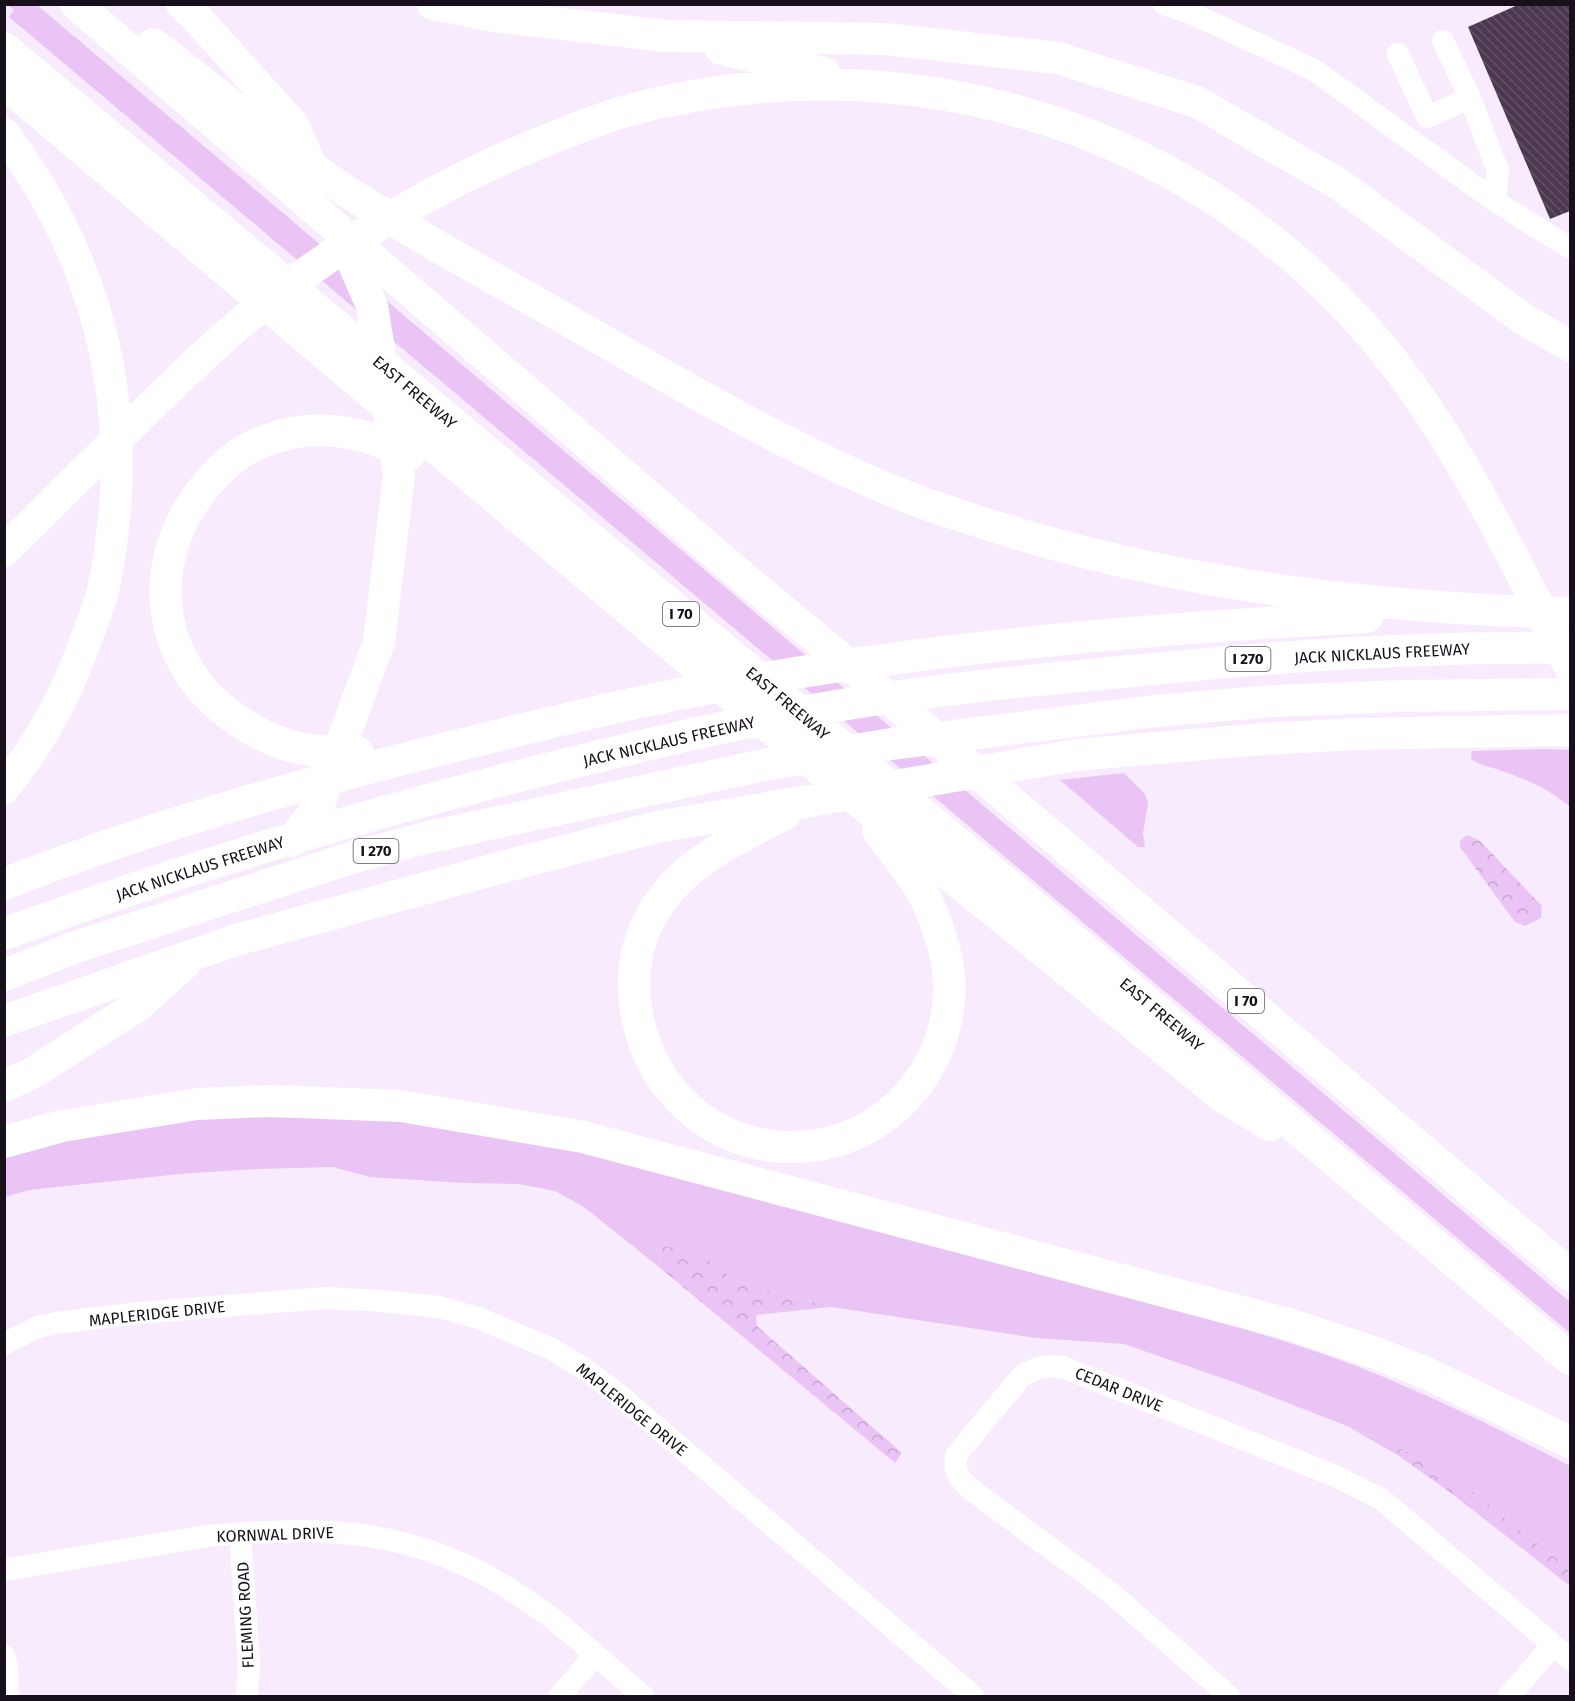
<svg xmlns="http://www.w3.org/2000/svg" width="1575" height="1701" viewBox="0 0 1575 1701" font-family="'Fira Sans',sans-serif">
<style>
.grass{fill:#e9c4f4}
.forest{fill:url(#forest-crowns)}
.building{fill:url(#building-back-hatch)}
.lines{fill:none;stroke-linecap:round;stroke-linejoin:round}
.minor{stroke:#fff;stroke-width:22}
.highway{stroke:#fff;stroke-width:32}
.labels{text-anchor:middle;stroke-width:6;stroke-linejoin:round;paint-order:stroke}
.shield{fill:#fff;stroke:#5d575e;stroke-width:1.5}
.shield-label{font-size:15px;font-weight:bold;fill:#170f19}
.street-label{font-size:16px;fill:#170f19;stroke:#fff}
</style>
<defs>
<pattern id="forest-crowns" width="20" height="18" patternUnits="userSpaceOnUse" patternTransform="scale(1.5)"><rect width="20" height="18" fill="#e9c4f4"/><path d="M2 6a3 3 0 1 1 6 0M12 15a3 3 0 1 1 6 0" fill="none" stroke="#c7a7d1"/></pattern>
<pattern id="building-back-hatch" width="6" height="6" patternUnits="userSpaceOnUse" patternTransform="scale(1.5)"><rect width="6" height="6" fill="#4c3951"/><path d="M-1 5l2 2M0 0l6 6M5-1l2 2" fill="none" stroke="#625266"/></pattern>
</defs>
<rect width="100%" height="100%" fill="#f8ebfd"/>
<path class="grass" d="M7 5H37L1570 1302V1333L9 17 14 10Z
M1544 749 1570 750V807C1552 791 1526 779 1502 771 1492 767 1480 766 1471 759L1472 751Z
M1124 773 1145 794 1148 803 1143 833 1145 847H1138L1060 780Z
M326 1110 501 1131 1186 1312C1241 1328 1297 1344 1351 1364 1426 1393 1499 1429 1570 1466V1567L1553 1556 1452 1476 1388 1442 1242 1385 1124 1344 1036 1338 832 1307 737 1281 696 1251 662 1246 659 1267 584 1207 555 1191 519 1184 463 1183 370 1177 333 1167 257 1169 179 1174 29 1190 5 1197V1149L120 1121Z"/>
<path class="forest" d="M1467 835 1480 841 1542 906 1541 918 1525 926 1515 922 1460 847V841Z
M662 1246 696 1251 737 1281 832 1307 756 1315 757 1326 902 1453 895 1463 659 1267Z
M1349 1427 1388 1442 1453 1476 1553 1556 1570 1567V1586L1451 1493 1399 1456Z"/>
<path class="building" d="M1520 4H1570V211L1550 219 1468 27Z"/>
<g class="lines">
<path class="minor" d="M1164 4 1193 14 1314 70 1495 201 1570 248
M1443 41 1470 98 1498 171 1495 201
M1398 54 1427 117 1470 98
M4 1344 38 1327 56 1323 139 1313 325 1298 382 1301 439 1307 478 1318 552 1349 583 1368 613 1390 973 1696
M240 1533 249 1665 247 1696
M4 1570 207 1536C346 1524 433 1530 549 1616 582 1641 612 1670 643 1696
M4 1656 7 1667 8 1696
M560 1696 595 1655
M1229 1696 1110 1592 977 1494C963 1483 951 1473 957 1454L1021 1377C1035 1367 1046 1365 1063 1367L1333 1475 1381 1499 1570 1659
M1509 1696 1553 1645"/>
<path class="highway" d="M76 4 745 579 922 726 1570 1275
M182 4 194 15 293 125 311 166
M433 4 494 16 665 36 885 39 1058 58 1197 102 1337 183 1525 320 1570 346
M153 44C218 92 278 147 346 191 420 239 500 281 576 325 685 387 793 452 910 498 932 507 954 513 977 521 1168 584 1369 608 1570 613
M4 48 589 537 989 869 1570 1359
M721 49 824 73
M4 83 563 555 852 796 1222 1096 1270 1125
M4 134C87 244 126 372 115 509 112 538 109 567 102 594 98 609 92 623 87 637 68 691 41 743 4 788
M4 551C61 495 117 438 175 383 206 353 237 324 272 298 356 234 449 179 547 140 572 130 597 120 622 112 893 37 1178 118 1365 328 1451 424 1510 554 1570 667
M358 753C338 753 318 752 299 748 273 743 247 728 226 712 152 654 146 554 208 483 221 468 238 452 257 444 308 421 361 429 409 455
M786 813C761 827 733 839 709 856 655 891 626 944 636 1009 649 1100 731 1162 823 1144 900 1129 954 1056 949 979 948 955 936 920 926 899 916 879 892 849 878 831
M292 841 318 807 379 642 399 475 372 306 343 239
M4 884C146 828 291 787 439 750 543 724 648 698 754 680 956 645 1162 628 1367 617
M4 934C178 870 356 817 535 772 624 750 712 728 802 712 918 690 1036 680 1153 669 1292 655 1431 646 1570 648
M4 975 76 947 354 857 425 838 759 766 898 743 1156 711 1274 701 1402 696 1570 694
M4 1021 236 940 514 864 657 827 1076 755 1263 739 1356 734 1570 730
M4 1086 31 1074 140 1004 184 964
M4 1142 62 1126 197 1104 271 1101 401 1106 583 1137 1288 1324 1378 1354 1426 1373 1570 1442"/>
</g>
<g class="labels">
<g class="shield">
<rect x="663" y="602" width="36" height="24" rx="4.5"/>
<rect x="1225.5" y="647" width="45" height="24" rx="4.5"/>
<rect x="353.5" y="839" width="45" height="24" rx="4.5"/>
<rect x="1228" y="989" width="36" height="24" rx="4.5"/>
</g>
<g class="shield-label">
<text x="681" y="619">I 70</text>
<text x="1248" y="664">I 270</text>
<text x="376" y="856">I 270</text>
<text x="1246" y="1006">I 70</text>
</g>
<g class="street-label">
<text transform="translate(415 392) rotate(40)" y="6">EAST FREEWAY</text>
<text transform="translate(1382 653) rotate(-3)" y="6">JACK NICKLAUS FREEWAY</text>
<text transform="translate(788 703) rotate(40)" y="6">EAST FREEWAY</text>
<text transform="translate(669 741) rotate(-13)" y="6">JACK NICKLAUS FREEWAY</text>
<text transform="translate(200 868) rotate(-18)" y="6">JACK NICKLAUS FREEWAY</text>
<text transform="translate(1162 1014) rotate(40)" y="6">EAST FREEWAY</text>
<text transform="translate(157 1313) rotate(-6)" y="6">MAPLERIDGE DRIVE</text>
<text transform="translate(1119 1389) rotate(22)" y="6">CEDAR DRIVE</text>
<text transform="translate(632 1409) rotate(39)" y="6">MAPLERIDGE DRIVE</text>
<text transform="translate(275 1534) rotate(-2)" y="6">KORNWAL DRIVE</text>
<text transform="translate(245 1615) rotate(-93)" y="6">FLEMING ROAD</text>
</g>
</g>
<rect width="1575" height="1701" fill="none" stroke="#170f19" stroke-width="12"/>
</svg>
